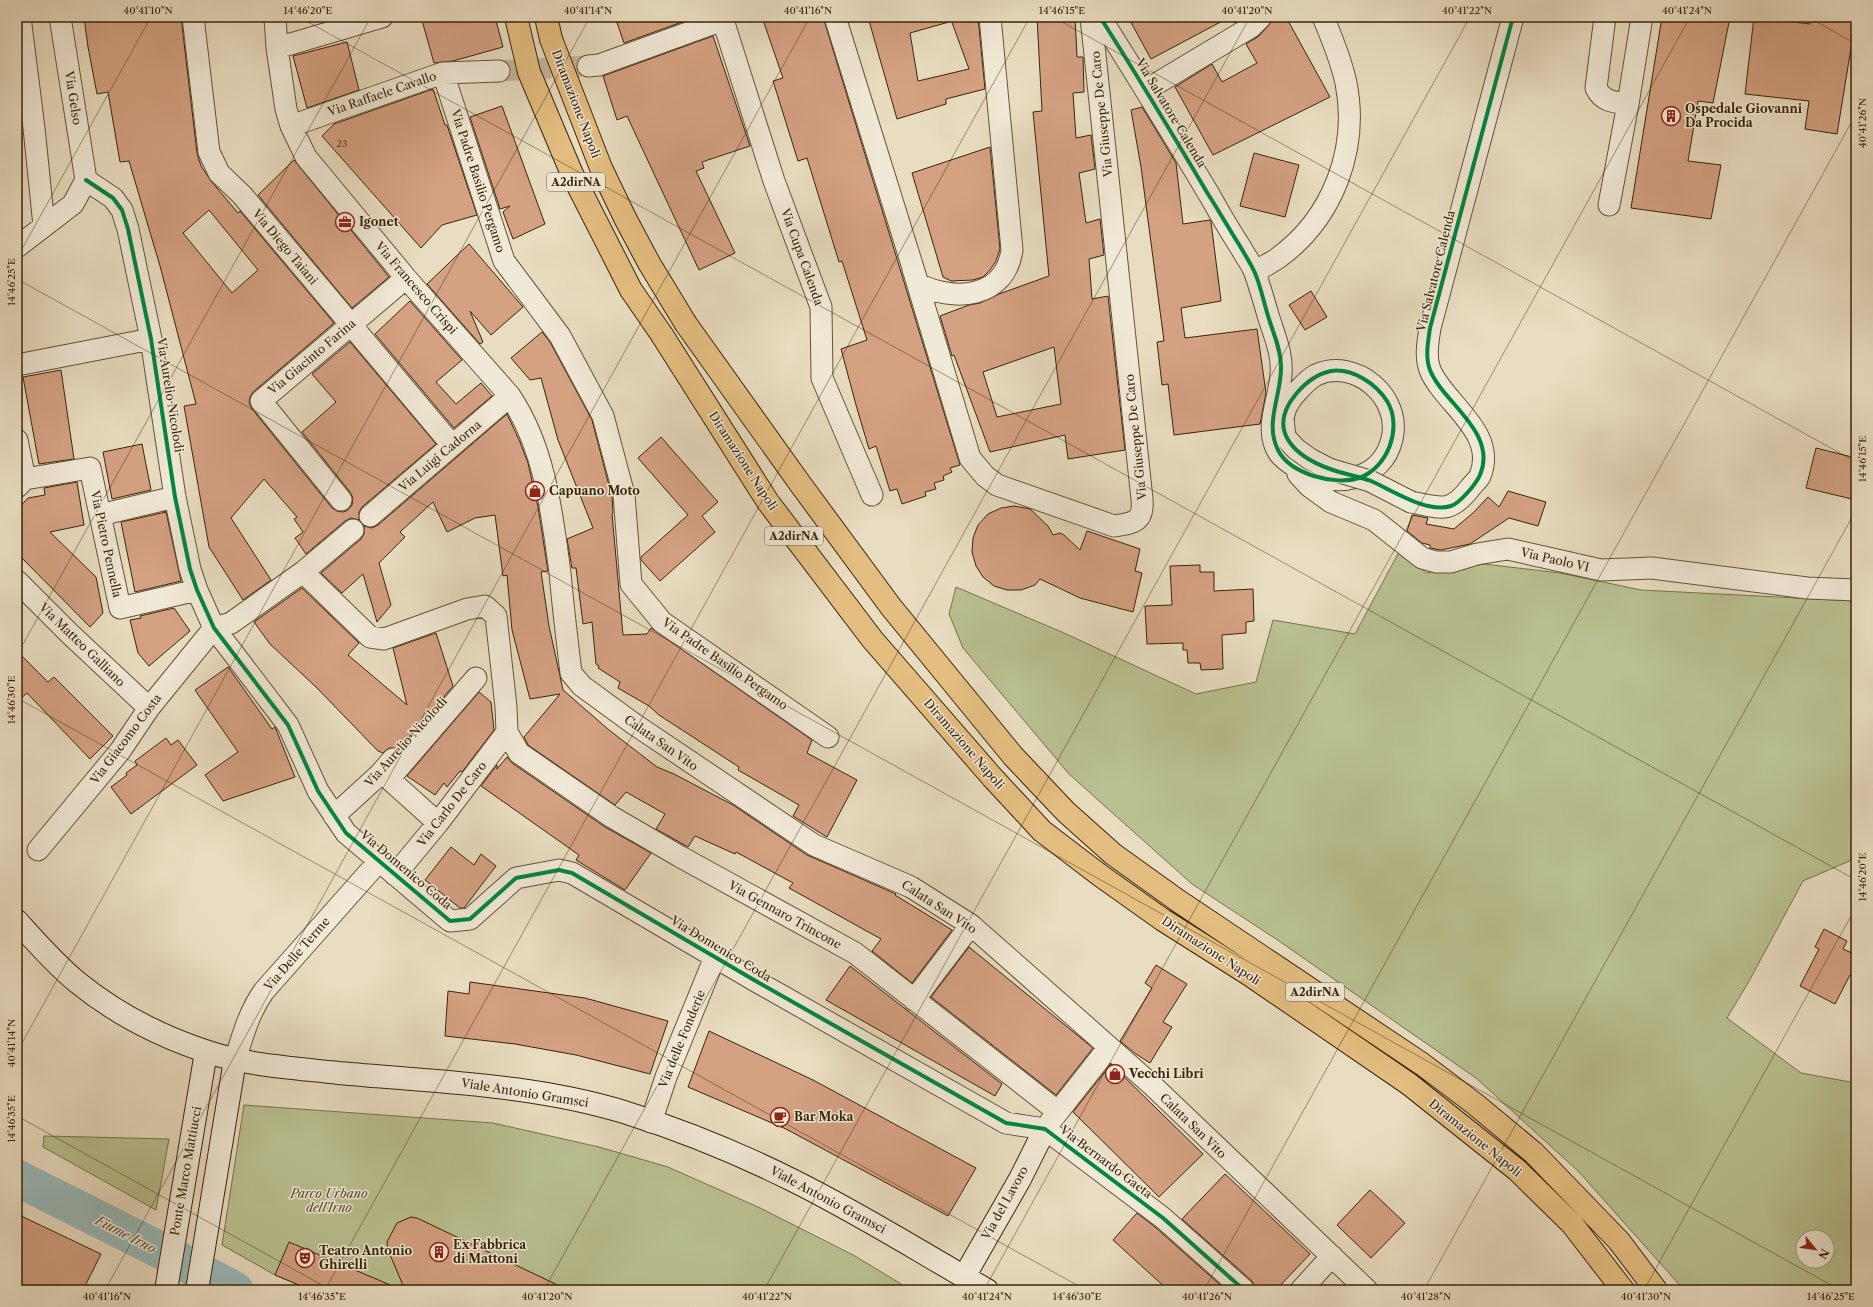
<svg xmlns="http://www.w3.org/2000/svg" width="1873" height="1307" viewBox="0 0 1873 1307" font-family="'Libre Caslon Text',serif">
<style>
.green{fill:#b9c091;stroke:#78724c;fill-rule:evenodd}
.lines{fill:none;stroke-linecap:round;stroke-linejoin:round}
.river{stroke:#99baba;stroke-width:37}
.building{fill:#d4a183;stroke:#382507;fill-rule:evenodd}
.street-tunnel{stroke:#c6b89c;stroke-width:21;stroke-dasharray:21 10;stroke-linecap:butt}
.street-casing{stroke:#645336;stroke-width:23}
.secondary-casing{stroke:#382507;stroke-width:24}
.highway-casing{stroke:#382507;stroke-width:24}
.street{stroke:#f1e9d7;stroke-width:21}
.secondary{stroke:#f1e9d7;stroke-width:22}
.highway{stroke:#e4be80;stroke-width:22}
.street-bridge-casing{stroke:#645336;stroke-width:23;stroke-linecap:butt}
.highway-bridge-casing{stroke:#382507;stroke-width:24;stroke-linecap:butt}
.street-bridge{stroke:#f1e9d7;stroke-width:21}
.highway-bridge{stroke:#e4be80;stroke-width:22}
.cycleway-casing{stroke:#f1e9d7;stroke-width:6}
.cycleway{stroke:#00873e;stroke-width:4}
.ticks{fill:none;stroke:#382507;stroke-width:1;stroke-opacity:0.45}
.labels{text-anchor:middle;stroke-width:3;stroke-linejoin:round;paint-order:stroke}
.number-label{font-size:10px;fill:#5f4426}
.shield{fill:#f1e9d7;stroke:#706045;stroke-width:1}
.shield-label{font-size:11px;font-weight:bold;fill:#382507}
.street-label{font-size:12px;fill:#382507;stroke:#f1e9d7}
.poi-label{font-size:12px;font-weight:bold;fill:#382507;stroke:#f1e9d7;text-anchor:start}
.park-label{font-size:12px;font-style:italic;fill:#584c2a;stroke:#f1e9d7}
.water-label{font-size:13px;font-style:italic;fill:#55523d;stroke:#f1e9d7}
.neatline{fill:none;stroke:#382507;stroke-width:1.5}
.ticks-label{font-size:10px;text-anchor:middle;fill:#382507}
</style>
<rect width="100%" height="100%" fill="#e9ddc1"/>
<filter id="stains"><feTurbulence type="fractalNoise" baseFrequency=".005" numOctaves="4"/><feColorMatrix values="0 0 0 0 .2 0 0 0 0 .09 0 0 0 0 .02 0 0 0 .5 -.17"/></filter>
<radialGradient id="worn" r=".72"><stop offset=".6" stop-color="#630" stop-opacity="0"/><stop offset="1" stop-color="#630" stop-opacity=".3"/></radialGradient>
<path class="green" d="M1400 550 1426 573 1484 564 1560 573 1641 590 1856 601V850L1854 859 1803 881 1748 983 1727 1018 1801 1073 1856 1083V1290H1684L1579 1172 1476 1078 1279 941 1192 884 1069 774 963 648 949 614 956 587 1064 633 1196 694 1256 682 1273 620 1355 634ZM1803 1237H1827V1261H1803Z
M244 1105 493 1123 599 1147 668 1167 758 1207 855 1256 911 1290H311L275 1275 222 1245Z
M44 1136 169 1139 156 1210 43 1147Z"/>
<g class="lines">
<path class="river" d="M17 1178 154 1247 235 1290"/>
</g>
<path class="building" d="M84 17H181L197 153 201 166 211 181 238 213 240 211 334 323 253 392 250 397 249 403 252 409 332 508 337 511 343 512 348 510 352 505 353 498 350 492 302 432 336 402 312 374 350 342 436 444 362 507 359 512V520L351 518 345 521 306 554 295 538 303 532 294 519 297 517 264 479 231 518 271 580 243 600 209 547 184 406 196 404 160 266 129 161 120 162 108 92 97 94 88 47ZM209 210 258 270 232 293 183 233Z
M421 17H495L503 47 453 61 434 63Z
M615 17H696L624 43Z
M762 17H823L960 465 950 468 952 472 943 476 944 480 934 483 936 489 925 492 926 496 902 504 897 489 890 491 876 446 869 449 856 405 841 349 867 340 842 261 839 262 807 158 798 161 773 81 783 78Z
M868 17H949V22L910 33 918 81 969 69 950 17H978L985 89 946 99V104L897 119Z
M1037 17H1075L1077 57H1083L1084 92 1073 93 1076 138 1091 135 1095 169 1079 173 1086 223 1100 219 1104 255 1089 259 1092 299 1108 296 1125 450 1068 459 1065 435 990 452 954 355 952 356 940 316 969 305 980 303 999 294 1049 276 1033 112 1042 111ZM1054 347 1061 404 997 417 983 372Z
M1128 17H1230L1151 59Z
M1232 17H1244L1235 23Z
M1273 17H1286L1330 97 1213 155 1175 87 1212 64 1222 82 1257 63 1246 44 1259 36 1269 25Z
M1662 17H1730L1713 103 1698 101 1688 161 1721 165 1711 219 1631 208Z
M1754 17 1810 24V17H1856L1837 134 1805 129 1809 101 1745 94Z
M713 36 750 146 702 162 704 168 696 171 735 253 699 270 627 116 617 120 603 76Z
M347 42 359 90 307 108 293 56Z
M433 89 445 125H447L477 215 442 225 421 248 322 136 334 124Z
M502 106 545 224 513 239 503 212 510 206 500 209 470 117Z
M1142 107 1176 163 1183 224 1210 220 1211 222 1221 301 1181 308 1185 338 1257 329 1266 393 1260 424 1174 435 1168 384 1162 385 1157 342 1164 341 1141 167 1131 110Z
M990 147 1000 249 996 261 990 270 983 277 973 280 951 281 943 277 912 173Z
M1254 153 1299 165 1285 217 1240 206Z
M294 160 389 277 352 308 258 195Z
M469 244 523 307 491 335 470 311 483 342 480 344 427 284Z
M1311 291 1327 317 1305 330 1289 305Z
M410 301 462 360 436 382 456 404 481 383 492 396 454 428 375 334Z
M542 332 550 342 592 420 612 497 613 513 612 514 623 635 647 634 651 628 812 740 807 753 857 780 827 837 793 816 799 805 738 770 739 767 659 715 649 706 618 688 620 682 598 668 599 666 596 664 592 622 583 624 576 568H572L567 539 593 528 558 440 541 378 530 380 511 358Z
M61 370 74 459 39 464 23 377Z
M507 414 520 442 528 463 538 507 548 571 541 572 549 626 563 690 609 730 657 767 674 774 733 805 807 855 896 894 895 895 952 930 912 983 872 951 881 939 789 888 793 883 736 852 735 854 695 836 688 847 656 829 665 814 626 792 615 805 528 745 524 737 560 694 530 699 512 630 507 575 503 576 495 515 475 518 447 532 433 502 400 532 405 537 379 563 391 605 377 622 363 574 342 593 321 573 361 539 364 534V526L372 528 378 525Z
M661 437 718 502 702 516 715 532 660 581 641 560V557L688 515 638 458Z
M142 444 151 490 112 499 103 452Z
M1816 448 1856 458V500L1806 488Z
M77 482 84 525 50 532 96 577 103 613 90 627 17 553V510L28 498 45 495 44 488Z
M1508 491 1546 502 1538 526 1509 518 1470 544 1441 550 1430 548V545L1422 543 1407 531 1412 515 1428 518 1426 524 1454 529 1474 512 1488 497 1499 507Z
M1014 506 1030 509 1048 526 1053 535 1060 533 1064 535 1080 550 1087 531 1140 549 1135 571 1142 573 1133 612 1080 598 1040 579 1035 585 1021 590H1007L994 586 983 577 976 566 972 552 973 538 978 525 988 514 1001 508Z
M166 512 181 581 135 592 121 522Z
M1200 565V572H1214V591L1253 589 1254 621 1246 622V633L1222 635 1223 669 1201 670 1200 663H1188L1187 650H1183V643L1147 644 1145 606 1172 605 1170 566Z
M302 588 359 643 348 655 407 705 393 648 436 633 453 686 399 749 389 748 383 753 378 751 316 687 270 644 254 622Z
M174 608 190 631 149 666 138 653 130 620 141 618 140 616Z
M17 651 48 682 54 677 113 736 90 759 27 693 17 702Z
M228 667 272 729 275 727 295 777 223 801 205 775 238 752 195 690Z
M479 692 491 702 494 730 462 772 460 771 447 787 444 783 435 795 407 776Z
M166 738 171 745 178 740 197 765 131 814 111 787 127 775 126 773 137 765 135 761Z
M507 757 512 763 605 827 651 853 625 890 576 860 579 855 481 786 497 765V769Z
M451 847 474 865 481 854 496 866 464 908H460L425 880Z
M1824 929 1847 941 1843 949 1856 955V978L1850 975 1835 1004 1800 986 1819 949 1815 947Z
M969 947 1093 1048 1056 1095 931 997Z
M1156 965 1187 984 1163 1022 1172 1027 1150 1063 1136 1054 1120 1041 1152 988 1145 983Z
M850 966 1002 1084 995 1096 826 1000Z
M470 982 585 998 668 1021 650 1074 576 1055 515 1044 445 1036 448 991 469 994Z
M709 1031 813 1080 976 1168 948 1216 786 1129 688 1087Z
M1111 1064 1203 1154 1159 1197 1073 1112Z
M1225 1174 1310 1254 1276 1290H1256L1252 1281 1182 1219Z
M1370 1190 1405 1223 1371 1258 1337 1225Z
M1137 1213 1155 1227 1226 1290H1168L1113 1240Z
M17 1214 101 1254 83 1290H39L17 1283Z
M411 1217 417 1218 568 1290H405L388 1250 387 1242 397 1223Z
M289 1242 402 1290H311L275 1275Z"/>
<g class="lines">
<path class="street-tunnel" d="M499 71 588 66"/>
<g class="street-casing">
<path id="street" d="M20 17 34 128 44 226
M60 17 86 180
M193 17 209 152 219 173 242 195 452 445
M275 17 277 48 286 109 291 126 306 157 406 278 510 396C545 448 552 513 560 573 563 607 567 640 571 673L582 686 634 724 814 845 911 887 971 925 1152 1085 1367 1290
M722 17 774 181 821 307 822 378 872 495
M835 17 918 284C954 302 1005 299 1012 250L990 17
M1100 17C1137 76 1174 136 1210 196 1220 214 1230 231 1241 248 1245 256 1252 264 1255 273 1260 287 1264 301 1268 315 1274 335 1283 354 1281 374 1280 399 1263 429 1279 453 1285 461 1293 465 1301 470 1335 489 1382 481 1392 439 1402 397 1355 357 1316 375 1308 379 1292 396 1288 404 1285 408 1284 415 1283 419
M1605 17 1596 88C1603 102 1614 102 1628 104L1642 17
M277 48 382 17
M588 66 599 65 723 20
M443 73 504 261 560 336 603 416 624 495 631 584 662 622 828 737
M1146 90 1251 27 1261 17
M291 126 443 73 499 71
M86 180 113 198 122 210 128 229 151 339 175 497 190 569 197 590 214 628 288 725 318 791 346 833 450 921 470 919 516 878 559 870 572 873 754 980 1006 1123 1045 1129 1163 1218 1244 1290
M1609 205 1628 104
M17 247 73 204 86 180
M913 269 970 458 985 476 997 485 1114 526C1134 523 1144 522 1142 499L1091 17
M1255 272C1262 267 1271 263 1278 258 1333 218 1359 149 1346 83 1341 60 1332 38 1323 17
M17 365 151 339
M17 440 25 479 17 487
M1298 474 1309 486 1331 502 1374 520 1422 558 1436 562H1451L1477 554 1508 549 1601 570 1652 568 1807 588 1856 590
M25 479 90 468 120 608 197 590
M341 500 261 401 406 278
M1411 502C1441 508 1450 514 1470 488 1473 484 1478 480 1480 476 1498 432 1444 404 1430 370 1425 357 1428 341 1430 328L1513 17
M100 515 175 497
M370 516 510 396
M303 572 370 637 384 639 467 609 485 606 496 616 506 707 507 732 519 753 612 817 679 856 855 953 1057 1111
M17 581 70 634 149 708
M214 628 231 623 303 572 353 530
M334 816 380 774 393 759
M438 823 389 779 476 678
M38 850 120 751 149 708 214 628
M395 875 438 823 507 732
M914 1000 971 925
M235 1060C243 1035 249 1012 264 991L379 861
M651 1122 666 1077 715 957
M1050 1122 1109 1047
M1301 1290 1332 1256"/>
</g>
<g class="secondary-casing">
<path id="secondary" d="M17 921C36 942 55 964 77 982 115 1013 162 1037 208 1052 250 1066 296 1068 339 1073 435 1082 532 1084 624 1112 681 1130 738 1153 792 1180 859 1213 922 1253 987 1290
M964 1277 1020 1179 1045 1129
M166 1290 206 1052
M197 1290 235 1060"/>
</g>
<g class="highway-casing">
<path id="highway" d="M686 324 801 485 891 607 1013 756 1066 812 1113 854 1177 900 1422 1064 1475 1104 1534 1153 1619 1241 1656 1290
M662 335 768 502 872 639 992 777 1042 831 1101 876 1163 920 1250 975 1409 1084 1517 1170 1572 1224 1623 1290"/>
</g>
<use href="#street" class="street"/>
<use href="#secondary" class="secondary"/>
<use href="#highway" class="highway"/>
<g class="street-bridge-casing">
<path id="street-bridge" d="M1283 419 1285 437 1296 449 1310 459 1329 469 1370 481 1411 502"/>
</g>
<g class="highway-bridge-casing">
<path id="highway-bridge" d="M516 17 529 72 572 174 631 290 662 335
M546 17 551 39 601 168 625 218 649 263 686 324"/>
</g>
<use href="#street-bridge" class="street-bridge"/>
<use href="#highway-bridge" class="highway-bridge"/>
<g class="cycleway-casing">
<path id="cycleway" d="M1100 17C1137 75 1173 135 1208 194 1219 211 1229 229 1240 246 1245 255 1251 264 1255 273 1261 287 1264 304 1269 319 1274 335 1281 350 1281 366 1282 394 1264 423 1278 450 1290 474 1335 486 1359 478 1388 468 1403 427 1387 401 1376 384 1353 368 1331 371 1316 374 1306 382 1296 394 1266 430 1294 456 1330 469 1343 474 1358 476 1371 481 1392 490 1427 514 1451 506 1460 503 1476 484 1480 475 1498 432 1443 403 1430 370 1425 357 1428 342 1430 328L1513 17
M86 180 113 198 122 210 128 229 151 339 175 497 190 569 197 590 214 628 288 725 318 791 346 833 450 921 470 919 516 878 559 870 572 873 754 980 1006 1123 1045 1129 1163 1218 1244 1290"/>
</g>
<use href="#cycleway" class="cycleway"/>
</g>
<path class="ticks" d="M299 17 1856 880M1053 17 1856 462M1808 17 1856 44M17 258 151 17M17 279 1840 1290M17 655 371 17M17 698 1086 1290M17 1052 590 17M17 1116 331 1290M105 1290 810 17M325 1290 1030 17M544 1290 1250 17M764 1290 1470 17M984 1290 1690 17M1204 1290 1856 114M1424 1290 1856 510M1644 1290 1856 907"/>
<defs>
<g id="building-ring" transform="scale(1)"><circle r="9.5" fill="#f1e9d7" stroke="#8f2418" stroke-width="1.5"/><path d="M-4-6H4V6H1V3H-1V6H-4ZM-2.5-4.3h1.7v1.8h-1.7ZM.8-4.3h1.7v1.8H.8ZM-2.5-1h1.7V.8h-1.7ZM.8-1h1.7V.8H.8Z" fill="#8f2418"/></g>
<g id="office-ring" transform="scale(1)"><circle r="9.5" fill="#f1e9d7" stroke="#8f2418" stroke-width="1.5"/><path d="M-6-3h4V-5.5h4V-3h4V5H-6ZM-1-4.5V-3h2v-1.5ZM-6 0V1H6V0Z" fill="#8f2418"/></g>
<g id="shop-ring" transform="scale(1)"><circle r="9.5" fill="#f1e9d7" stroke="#8f2418" stroke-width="1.5"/><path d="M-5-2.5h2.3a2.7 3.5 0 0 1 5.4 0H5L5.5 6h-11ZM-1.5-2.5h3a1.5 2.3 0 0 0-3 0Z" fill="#8f2418"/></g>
<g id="cafe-ring" transform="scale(1)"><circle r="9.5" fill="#f1e9d7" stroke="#8f2418" stroke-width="1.5"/><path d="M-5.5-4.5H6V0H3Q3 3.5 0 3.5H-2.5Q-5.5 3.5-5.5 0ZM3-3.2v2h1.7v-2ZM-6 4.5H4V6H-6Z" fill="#8f2418"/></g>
<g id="theatre-ring" transform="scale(1)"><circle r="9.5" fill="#f1e9d7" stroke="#8f2418" stroke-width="1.5"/><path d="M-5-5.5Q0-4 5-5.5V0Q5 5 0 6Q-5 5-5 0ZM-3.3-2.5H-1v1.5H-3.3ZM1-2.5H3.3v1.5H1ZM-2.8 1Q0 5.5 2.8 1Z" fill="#8f2418"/></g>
</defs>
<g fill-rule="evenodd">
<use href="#building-ring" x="1671" y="116"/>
<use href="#office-ring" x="345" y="222"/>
<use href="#shop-ring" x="535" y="491"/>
<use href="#shop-ring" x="1115" y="1074"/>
<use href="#cafe-ring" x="780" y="1117"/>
<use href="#building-ring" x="439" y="1252"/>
<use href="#theatre-ring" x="305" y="1258"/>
</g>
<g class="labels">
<g class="number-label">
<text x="342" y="147">23</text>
</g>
<g class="shield">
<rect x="547" y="173" width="58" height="18" rx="3"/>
<rect x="765" y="527" width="58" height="18" rx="3"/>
<rect x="1286" y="983" width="58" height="18" rx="3"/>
</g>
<g class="shield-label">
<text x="576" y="186">A2dirNA</text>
<text x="794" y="540">A2dirNA</text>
<text x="1315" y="996">A2dirNA</text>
</g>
<g class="street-label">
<text transform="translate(382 94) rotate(-19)" y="4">Via Raffaele Cavallo</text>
<text transform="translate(73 98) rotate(81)" y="4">Via Gelso</text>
<text transform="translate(576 104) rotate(69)" y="4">Diramazione Napoli</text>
<text transform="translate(1171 113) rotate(59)" y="4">Via Salvatore Calenda</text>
<text transform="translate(1102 114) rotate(-96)" y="4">Via Giuseppe De Caro</text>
<text transform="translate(478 181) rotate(72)" y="4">Via Padre Basilio Pergamo</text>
<text transform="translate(285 247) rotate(50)" y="4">Via Diego Taiani</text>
<text transform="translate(802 257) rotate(70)" y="4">Via Cupa Calenda</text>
<text transform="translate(1436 271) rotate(-76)" y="4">Via Salvatore Calenda</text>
<text transform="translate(416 288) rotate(49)" y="4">Via Francesco Crispi</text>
<text transform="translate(312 357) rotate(-40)" y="4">Via Giacinto Farina</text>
<text transform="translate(170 395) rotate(81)" y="4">Via Aurelio Nicolodi</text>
<text transform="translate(1136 437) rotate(-96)" y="4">Via Giuseppe De Caro</text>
<text transform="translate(440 456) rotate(-40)" y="4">Via Luigi Cadorna</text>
<text transform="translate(743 461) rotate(57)" y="4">Diramazione Napoli</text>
<text transform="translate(106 544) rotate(78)" y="4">Via Pietro Pennella</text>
<text transform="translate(1555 560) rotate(13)" y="4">Via Paolo VI</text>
<text transform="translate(82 645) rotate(44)" y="4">Via Matteo Galliano</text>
<text transform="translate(725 664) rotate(35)" y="4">Via Padre Basilio Pergamo</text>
<text transform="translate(126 739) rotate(-53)" y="4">Via Giacomo Costa</text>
<text transform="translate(406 742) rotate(-48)" y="4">Via Aurelio Nicolodi</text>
<text transform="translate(661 743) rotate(35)" y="4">Calata San Vito</text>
<text transform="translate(964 744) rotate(49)" y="4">Diramazione Napoli</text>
<text transform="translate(452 804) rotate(-52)" y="4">Via Carlo De Caro</text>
<text transform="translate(406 870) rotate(40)" y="4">Via Domenico Coda</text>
<text transform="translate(939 907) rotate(33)" y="4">Calata San Vito</text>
<text transform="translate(785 915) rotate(29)" y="4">Via Gennaro Trincone</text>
<text transform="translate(721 949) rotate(31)" y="4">Via Domenico Coda</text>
<text transform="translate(1211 951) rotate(33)" y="4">Diramazione Napoli</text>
<text transform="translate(297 954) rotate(-49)" y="4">Via Delle Terme</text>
<text transform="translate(682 1039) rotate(-68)" y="4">Via delle Fonderie</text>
<text transform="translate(525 1093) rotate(9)" y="4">Viale Antonio Gramsci</text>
<text transform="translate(1193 1126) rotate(44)" y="4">Calata San Vito</text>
<text transform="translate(1475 1138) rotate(39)" y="4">Diramazione Napoli</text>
<text transform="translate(1106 1162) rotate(37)" y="4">Via Bernardo Gaeta</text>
<text transform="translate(186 1171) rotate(-80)" y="4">Ponte Marco Mattiucci</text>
<text transform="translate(828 1200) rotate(28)" y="4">Viale Antonio Gramsci</text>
<text transform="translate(1005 1203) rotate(-61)" y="4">Via del Lavoro</text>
</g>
<g class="poi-label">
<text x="1685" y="113">Ospedale Giovanni<tspan x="1685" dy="14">Da Procida</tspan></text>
<text x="359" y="226">Igonet</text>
<text x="549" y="495">Capuano Moto</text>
<text x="1129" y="1078">Vecchi Libri</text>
<text x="794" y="1121">Bar Moka</text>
<text x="453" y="1249">Ex Fabbrica<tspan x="453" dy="14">di Mattoni</tspan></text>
<text x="319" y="1255">Teatro Antonio<tspan x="319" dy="14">Ghirelli</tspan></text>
</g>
<g class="park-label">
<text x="329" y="1198">Parco Urbano<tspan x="329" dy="14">dell'Irno</tspan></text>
</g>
<g class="water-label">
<text transform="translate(126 1234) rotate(27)" y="5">Fiume Irno</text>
</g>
</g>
<rect width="1873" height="1307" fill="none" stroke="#e9ddc1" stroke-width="44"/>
<g transform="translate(1815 1249) rotate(119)"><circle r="19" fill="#f1e9d7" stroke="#a79b84"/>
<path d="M0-3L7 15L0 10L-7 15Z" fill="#8f2418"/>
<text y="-6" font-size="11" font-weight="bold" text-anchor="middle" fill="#382507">N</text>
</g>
<rect x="22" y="22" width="1829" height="1263" class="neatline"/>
<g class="ticks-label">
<text x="148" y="14">40°41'10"N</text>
<text x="308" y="14">14°46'20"E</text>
<text x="588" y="14">40°41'14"N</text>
<text x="808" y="14">40°41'16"N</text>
<text x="1062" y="14">14°46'15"E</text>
<text x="1247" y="14">40°41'20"N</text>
<text x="1467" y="14">40°41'22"N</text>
<text x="1687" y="14">40°41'24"N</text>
<text transform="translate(1862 123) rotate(-90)" y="4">40°41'26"N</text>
<text transform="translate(11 282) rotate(-90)" y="4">14°46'25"E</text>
<text transform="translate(1862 459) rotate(-90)" y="4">14°46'15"E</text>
<text transform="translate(11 700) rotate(-90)" y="4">14°46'30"E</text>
<text transform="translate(1862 877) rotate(-90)" y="4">14°46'20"E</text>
<text transform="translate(11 1043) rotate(-90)" y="4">40°41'14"N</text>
<text transform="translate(11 1119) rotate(-90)" y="4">14°46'35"E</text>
<text x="107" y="1300">40°41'16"N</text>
<text x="322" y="1300">14°46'35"E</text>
<text x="547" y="1300">40°41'20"N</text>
<text x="767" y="1300">40°41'22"N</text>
<text x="987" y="1300">40°41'24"N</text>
<text x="1077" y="1300">14°46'30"E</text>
<text x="1207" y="1300">40°41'26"N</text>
<text x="1426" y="1300">40°41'28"N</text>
<text x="1646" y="1300">40°41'30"N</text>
<text x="1831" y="1300">14°46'25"E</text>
</g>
<rect width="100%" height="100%" filter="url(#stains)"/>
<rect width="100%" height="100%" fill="url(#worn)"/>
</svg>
